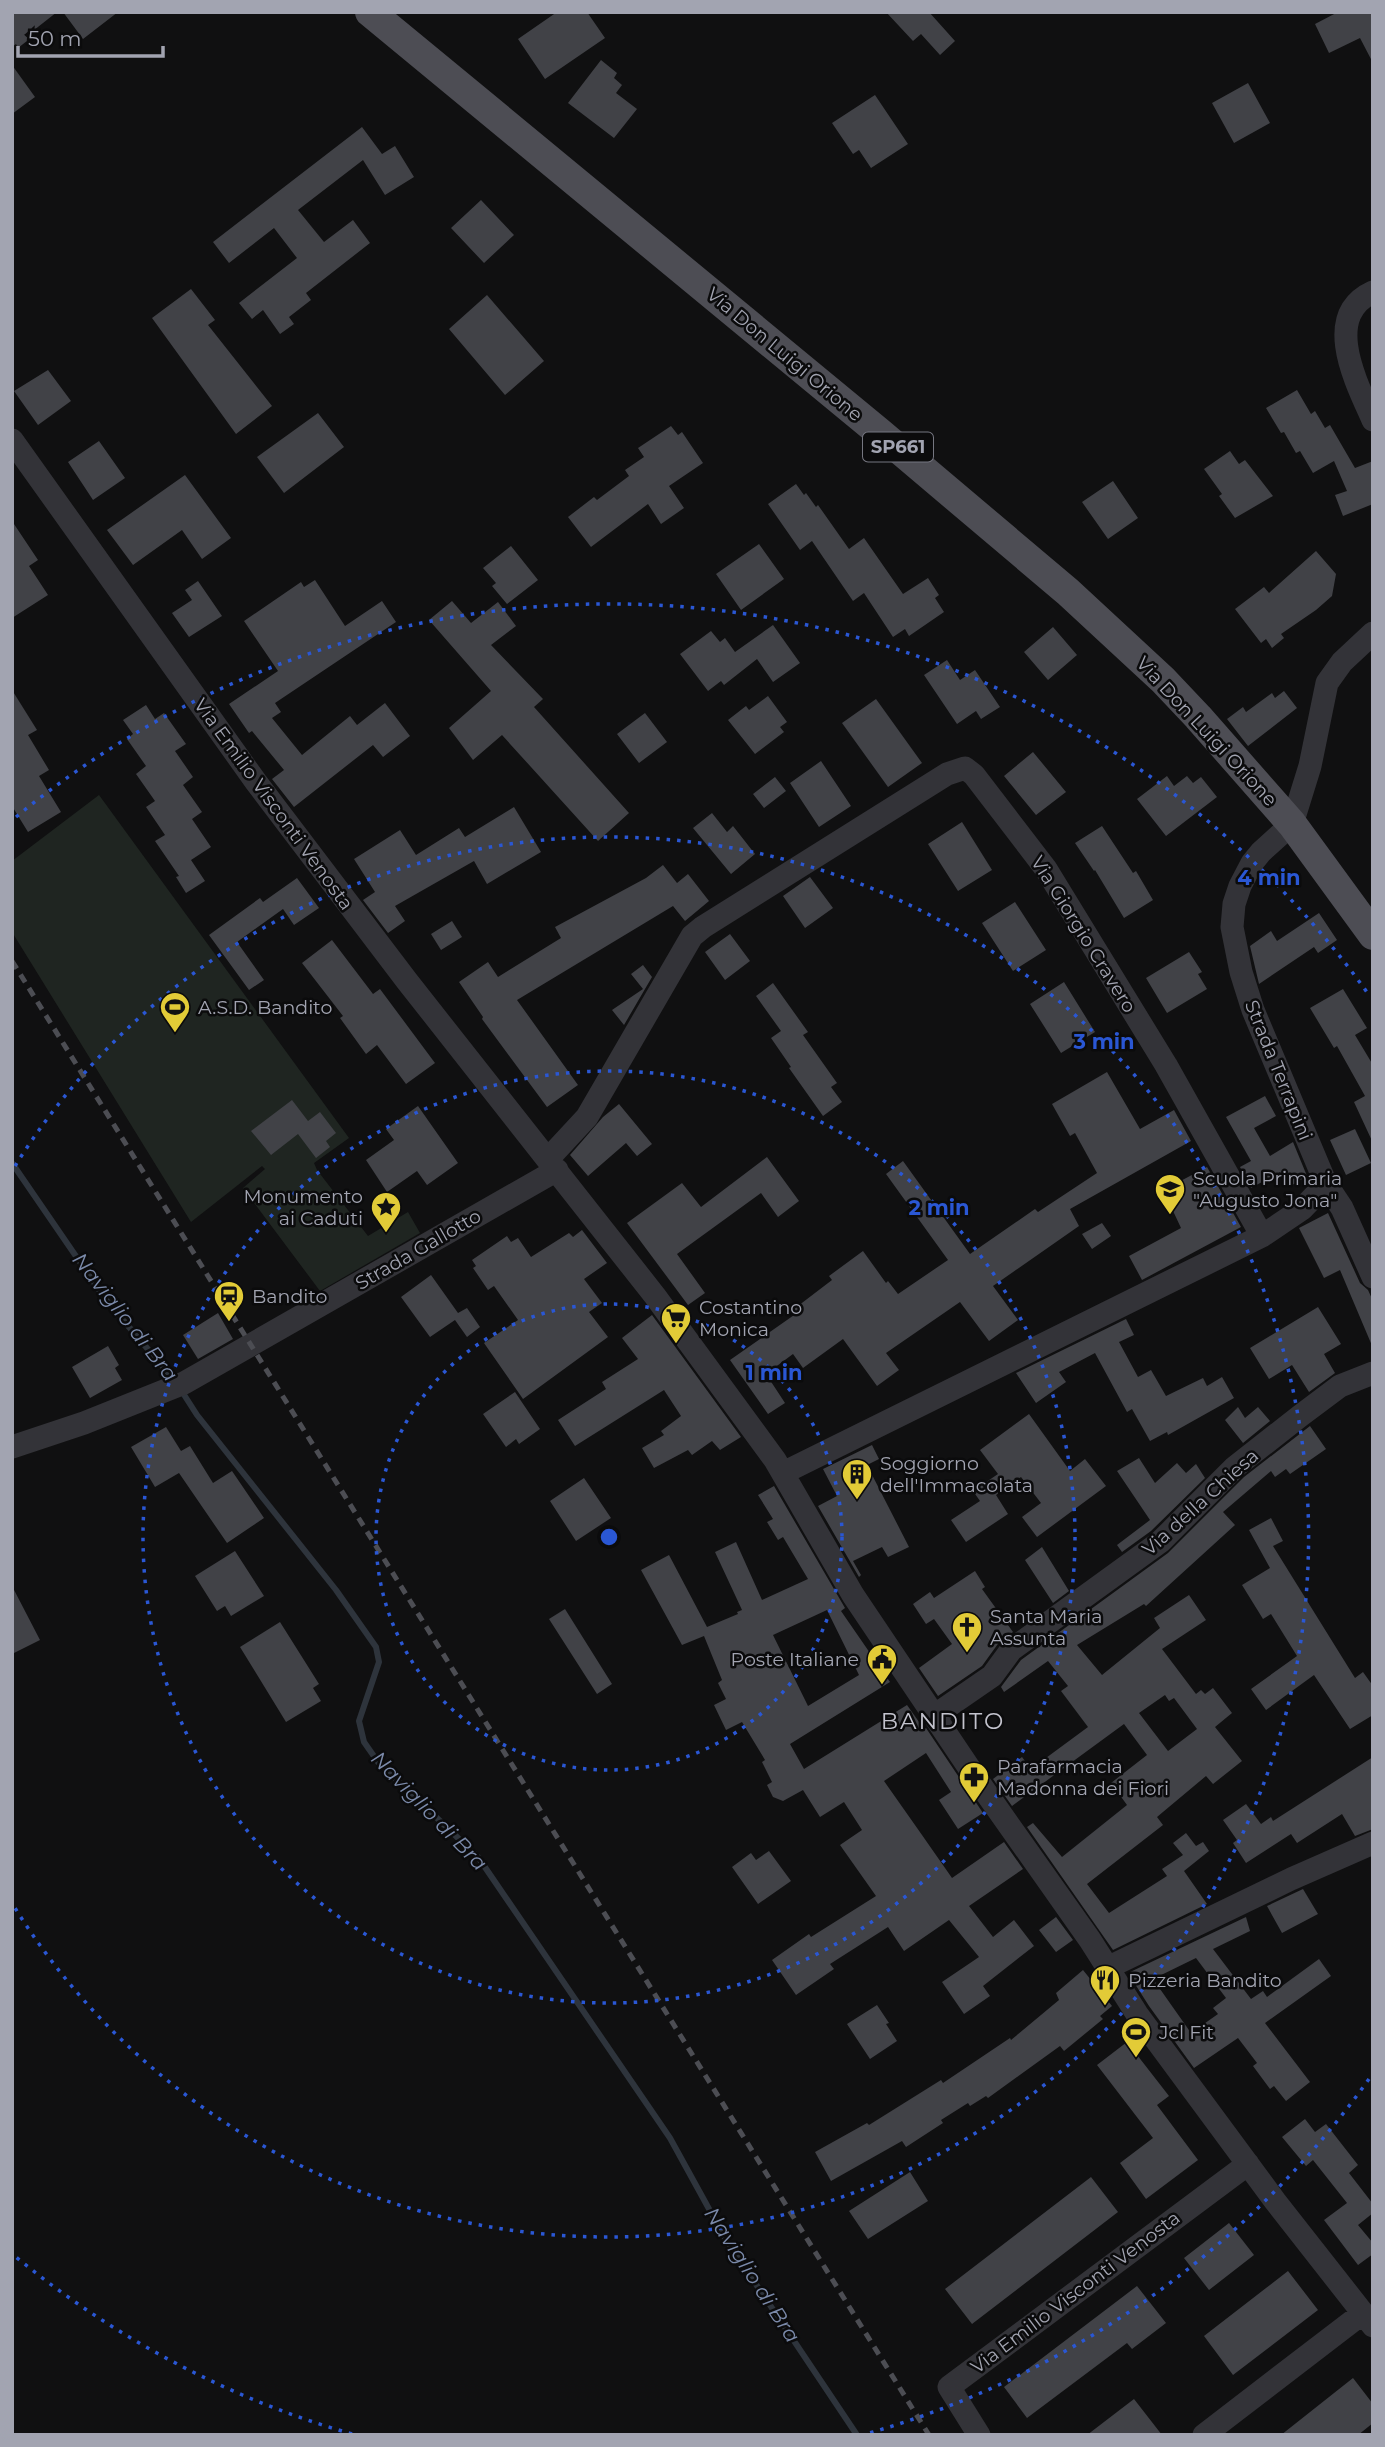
<svg xmlns="http://www.w3.org/2000/svg" width="1385" height="2447" viewBox="0 0 1385 2447" font-family="Montserrat,sans-serif">
<style>
.green{fill:#1f2521}
.lines{fill:none;stroke-linecap:round;stroke-linejoin:round}
.stream{stroke:#2e343c;stroke-width:6}
.building{fill:#414247;fill-rule:evenodd}
.minor{stroke:#333338;stroke-width:23}
.major{stroke:#4d4d54;stroke-width:30}
.rail{stroke:#4c4d53;stroke-width:5;stroke-dasharray:9 7;stroke-linecap:butt}
.ring{fill:none;stroke:#2a57d4;stroke-width:3.5;stroke-dasharray:3.5 7}
.labels{text-anchor:middle;stroke-width:5;stroke-linejoin:round;paint-order:stroke}
.shield{fill:#0b0b0c;stroke:#757680;stroke-width:2}
.shield-label{font-size:18px;font-weight:bold;fill:#a2a4b1}
.street-label{font-size:19px;fill:#a2a4b1;stroke:#0b0b0c}
.poi-label{font-size:19px;fill:#a2a4b1;stroke:#0b0b0c;text-anchor:start}
.water-label{font-size:21px;font-style:italic;fill:#7b8aaa;stroke:#0b0b0c}
.quarter-label{font-size:23px;letter-spacing:2px;fill:#c3c3cd;stroke:#0b0b0c}
.centre{fill:#2a57d4;stroke:#0b0b0c;stroke-width:3.5}
.ring-label{font-size:21px;text-anchor:middle;font-weight:bold;fill:#2a57d4;stroke:#0b0b0c;stroke-width:5;stroke-linejoin:round;paint-order:stroke}
</style>
<rect width="100%" height="100%" fill="#101011"/>
<path class="green" d="M99 795 349 1138 314 1163 317 1170 368 1236 408 1212 420 1233 320 1291 243 1188 265 1169 262 1166 191 1222 12 932V861Z"/>
<g class="lines">
<path class="stream" d="M12 1163 106 1300 175 1381
M181 1390 197 1415 336 1590 376 1647 379 1662 359 1721 364 1742 378 1762 478 1857 670 2138 725 2238 857 2435"/>
</g>
<path class="building" d="M12 12H57L29 34 32 37 18 48 16 44 12 47Z
M63 12H118L83 39Z
M557 12H587L605 38 545 79 518 39Z
M886 12H929L955 41 940 55 921 34 913 41Z
M1338 12H1373V63L1360 38 1329 53 1315 24Z
M601 60 617 73 614 78 622 85 616 93 637 109 614 138 568 103Z
M12 65 35 97 12 114Z
M1248 83 1270 123 1234 143 1212 103Z
M875 95 908 144 871 168 859 150 853 154 832 123Z
M362 127 382 154 395 146 414 177 385 195 363 160 298 210 324 242 353 220 370 243 306 293 311 300 289 317 294 324 280 334 263 310 252 319 239 303 297 258 274 228 229 263 213 242Z
M481 200 514 235 484 263 451 228Z
M191 289 215 320 208 325 272 406 236 434 152 318Z
M487 295 544 361 505 395 449 329Z
M48 370 71 401 38 425 14 391Z
M1297 390 1311 414 1315 411 1325 428 1330 425 1355 468 1373 461V504L1343 516 1335 495 1347 491 1334 461 1313 473 1300 451 1296 453 1284 432 1281 433 1266 408Z
M318 413 344 447 284 493 257 457Z
M671 426 678 435 682 432 703 463 669 486 684 508 661 524 648 504 591 547 568 517 594 497 597 500 629 476 625 470 644 457 638 448Z
M99 441 125 478 93 500 68 462Z
M1230 451 1239 464 1245 460 1273 496 1235 518 1219 496 1222 494 1204 469Z
M185 475 231 538 202 559 182 530 133 565 107 530Z
M1113 481 1138 518 1108 539 1082 502Z
M796 484 804 495 806 493 816 507 818 505 849 549 864 538 903 594 928 578 939 595 935 598 944 612 909 636 905 629 893 637 864 593 853 601 812 541 800 550 768 504Z
M12 521 38 560 29 566 48 595 12 618Z
M759 544 784 579 741 610 716 574Z
M511 546 538 580 507 604 492 586 496 583 483 568Z
M1316 551 1336 574 1332 596 1316 610 1281 634 1284 638 1272 648 1266 639 1261 643 1235 609 1264 587 1269 593Z
M315 580 345 626 382 601 396 622 275 703 281 712 272 718 302 755 350 716 357 725 385 703 410 736 383 757 373 745 294 807 272 779 284 770 252 731 249 733 229 704 278 671 244 621 301 582 304 587Z
M198 581 222 616 189 637 172 613 192 600 185 590Z
M452 601 471 623 498 602 516 626 491 645 543 699 534 707 629 813 598 841 502 735 473 760 449 728 491 691 429 620Z
M773 625 800 663 773 682 757 659 724 685 721 681 708 691 680 654 711 631 720 642 725 638 735 652Z
M1053 627 1077 655 1048 680 1024 652Z
M947 660 960 680 975 670 1000 707 981 719 976 711 957 724 924 675Z
M12 690 37 730 28 735 49 770 39 776 61 812 28 832 12 806Z
M1284 691 1297 708 1248 746 1227 719 1243 707 1246 712 1272 693 1275 698Z
M768 696 787 722 780 727 784 732 755 754 728 720 746 706 749 710Z
M876 699 922 763 888 787 842 723Z
M146 705 155 719 164 713 186 744 175 751 193 777 183 785 202 812 192 819 211 847 191 860 205 881 186 893 176 877 179 876 155 841 165 835 146 807 155 801 136 774 146 766 127 739 133 734 123 720Z
M645 713 667 742 639 763 617 734Z
M1033 752 1066 792 1036 815 1004 776Z
M821 761 851 806 819 827 790 783Z
M1167 776 1174 786 1187 776 1193 783 1201 777 1217 797 1166 836 1137 799Z
M775 777 786 791 764 808 753 794Z
M514 807 541 852 487 884 474 861 395 906 405 921 388 933 363 900 375 892 354 859 400 830 416 855 459 828 465 837Z
M712 813 727 832 733 826 755 854 731 874 693 828Z
M962 822 992 870 958 891 928 844Z
M1102 826 1133 873 1136 871 1153 900 1124 918 1095 870 1094 871 1075 843Z
M663 865 677 883 688 874 709 901 685 921 673 906 517 1000 578 1085 547 1107 482 1019 483 1017 459 982 488 962 498 977 561 938 555 927 646 878Z
M810 877 833 908 805 928 783 896Z
M297 878 319 908 294 925 283 909 237 942 264 980 249 990 209 935 260 898 263 902Z
M1015 902 1046 950 1013 971 982 923Z
M1319 913 1337 940 1318 953 1314 947 1259 984 1250 946 1271 931 1277 941Z
M452 921 462 937 441 950 431 934Z
M730 934 750 961 725 980 705 952Z
M332 940 373 994 380 989 435 1063 406 1084 377 1045 366 1054 340 1018 343 1016 302 963Z
M1189 952 1202 972 1198 974 1207 989 1167 1013 1146 978Z
M643 965 652 977 624 1025 612 1010 643 989 631 974Z
M1064 982 1095 1032 1061 1053 1030 1004Z
M773 983 808 1032 803 1035 837 1083 831 1087 842 1102 823 1116 789 1068 791 1067 771 1038 781 1031 756 996Z
M1343 989 1367 1028 1355 1035 1373 1065V1143L1354 1102 1365 1096 1337 1046 1334 1048 1310 1008Z
M1107 1072 1140 1129 1174 1110 1191 1141 1070 1209 1079 1226 993 1286 1018 1320 989 1341 960 1302 886 1353 899 1370 877 1386 843 1339 803 1368 793 1354 766 1374 785 1403 768 1414 730 1360 797 1313 794 1309 832 1280 829 1276 863 1251 886 1283 888 1281 898 1294 948 1260 886 1174 903 1161 970 1254 1035 1209 1038 1212 1097 1173 1075 1133 1070 1136 1052 1104Z
M1265 1096 1276 1116 1254 1128 1270 1156 1293 1142 1307 1176 1289 1187 1280 1172 1251 1188 1240 1167 1251 1161 1226 1117Z
M292 1100 308 1121 320 1112 336 1133 326 1141 330 1147 316 1158 298 1134 271 1155 251 1131Z
M619 1104 652 1144 637 1156 626 1143 588 1176 570 1155 603 1117Z
M418 1106 458 1163 427 1185 417 1171 387 1192 366 1160 394 1140 386 1129Z
M1355 1129 1371 1163 1346 1175 1330 1140Z
M767 1157 799 1201 778 1217 761 1193 677 1254 705 1293 688 1305 627 1223 682 1183 701 1207Z
M1207 1167 1241 1227 1142 1280 1129 1256 1181 1228 1167 1198 1171 1186Z
M1328 1213 1360 1283 1368 1290 1373 1301V1348L1340 1270 1324 1278 1299 1228Z
M1102 1223 1111 1236 1092 1249 1082 1234Z
M582 1230 607 1263 584 1279 602 1303 589 1312 608 1337 523 1399 484 1343 518 1320 494 1286 488 1290 473 1268 476 1266 472 1260 507 1236 511 1242 518 1238 531 1257 569 1233 573 1237Z
M431 1275 458 1313 467 1308 480 1327 467 1337 455 1320 430 1337 401 1297Z
M1318 1307 1341 1344 1324 1354 1335 1373 1309 1392 1292 1365 1269 1379 1250 1348Z
M218 1313 233 1339 198 1359 183 1335Z
M652 1315 741 1437 720 1450 712 1441 692 1455 688 1450 654 1468 642 1448 664 1435 661 1431 681 1416 664 1390 575 1446 558 1420 606 1389 602 1382 638 1359 622 1338Z
M1126 1319 1134 1335 1119 1342 1138 1377 1151 1370 1166 1396 1203 1378 1207 1386 1222 1377 1234 1398 1168 1435 1167 1432 1150 1441 1132 1409 1127 1412 1095 1353 1059 1372 1066 1382 1036 1403 1016 1373Z
M108 1346 119 1365 115 1368 122 1380 90 1398 72 1367Z
M515 1392 540 1429 519 1444 516 1439 506 1447 483 1414Z
M1238 1407 1245 1418 1258 1407 1270 1421 1243 1443 1225 1420Z
M1029 1414 1070 1471 1085 1459 1106 1486 1037 1537 1022 1517 1041 1503 1021 1477 996 1495 1008 1514 966 1542 951 1520 980 1501 973 1491 998 1474 980 1450Z
M1310 1426 1326 1449 1290 1474 1286 1469 1275 1477 1271 1471 1223 1512 1235 1525 1146 1606 1144 1604 1077 1645 1102 1675 1160 1628 1154 1618 1189 1595 1206 1620 1162 1649 1196 1694 1201 1690 1205 1694 1213 1688 1232 1713 1215 1727 1242 1761 1213 1784 1206 1776 1157 1817 1163 1825 1087 1884 1109 1913 1167 1876 1162 1869 1183 1855 1173 1843 1186 1833 1196 1846 1203 1842 1209 1851 1184 1871 1207 1904 1113 1950 1027 1827 1033 1823 1062 1857 1127 1805 1111 1783 1147 1755 1124 1724 1012 1806 993 1779 1022 1757 1031 1769 1088 1727 1061 1691 1068 1686 1048 1661 1004 1692 1001 1687 1021 1660 1168 1553 1244 1477ZM1165 1695 1169 1701 1174 1698 1197 1729 1168 1751 1139 1713Z
M166 1427 181 1451 190 1446 213 1483 232 1471 264 1518 227 1543 179 1473 155 1487 131 1447Z
M872 1445 879 1459 867 1465 909 1547 888 1557 882 1547 853 1561 861 1575 859 1577 818 1506 837 1496 823 1469Z
M1139 1458 1155 1483 1177 1463 1186 1473 1196 1464 1205 1478 1151 1531 1122 1552 1117 1545 1150 1520 1117 1471Z
M584 1478 611 1518 576 1541 550 1501Z
M774 1486 845 1608 841 1611 890 1682 790 1744 804 1769 907 1705 924 1729 926 1728 983 1813 958 1829 939 1800 951 1792 926 1753 884 1781 922 1835 952 1878 1004 1842 1023 1869 969 1906 993 1937 1014 1920 1034 1946 983 1986 990 1996 964 2014 942 1982 979 1957 949 1920 904 1951 888 1927 830 1964 834 1969 796 1995 772 1960 809 1934 811 1937 876 1896 840 1845 862 1830 844 1802 820 1817 803 1790 783 1801 773 1797 767 1785 772 1782 762 1762 765 1760 742 1722 726 1730 714 1705 726 1699 718 1683 722 1680 704 1636 682 1645 641 1570 669 1555 707 1627 738 1614 737 1612 742 1610 715 1552 736 1542 762 1600 808 1579 783 1537 778 1540 767 1522 773 1519 758 1495ZM827 1610 859 1675 808 1706 773 1635Z
M1271 1518 1283 1541 1273 1546 1355 1678 1363 1672 1373 1686V1715L1350 1729 1314 1675 1266 1710 1251 1689 1297 1656 1271 1614 1263 1619 1242 1585 1270 1568 1249 1530Z
M1042 1547 1069 1591 1053 1603 1025 1560Z
M235 1551 264 1596 231 1616 225 1606 217 1611 195 1576Z
M975 1571 985 1587 982 1589 1013 1632 1000 1641 982 1666 938 1696 919 1668 952 1644 934 1619 926 1624 913 1604 930 1592 934 1598Z
M12 1586 40 1640 12 1654Z
M565 1609 612 1684 597 1694 549 1619Z
M280 1622 319 1684 313 1688 321 1701 286 1722 240 1647Z
M1373 1757V1829L1355 1836 1342 1814 1297 1843 1291 1834 1246 1863 1233 1843 1237 1840 1223 1820 1246 1804 1261 1824 1271 1817 1273 1821Z
M769 1851 791 1881 758 1904 732 1867 751 1853 756 1860Z
M1303 1889 1318 1914 1282 1933 1267 1906Z
M1056 1917 1073 1940 1056 1952 1039 1930Z
M1246 1917 1250 1931 1213 1949 1251 1999 1263 1991 1267 1997 1319 1959 1331 1976 1265 2023 1310 2082 1286 2101 1274 2086 1270 2089 1253 2066 1257 2063 1238 2038 1194 2068 1149 2006 1128 1973ZM1196 1958 1226 1998 1213 2008 1218 2014 1191 2033 1153 1979Z
M1083 1970 1112 2006 1100 2016 1103 2019 1064 2051 1060 2046 988 2098 986 2096 970 2106 968 2103 941 2120 943 2123 906 2147 902 2141 831 2181 815 2152 867 2123 869 2125 941 2080 943 2083 1010 2038 1011 2040 1059 2000 1056 1993Z
M877 2005 889 2023 886 2024 897 2041 870 2059 847 2024Z
M1127 2042 1169 2096 1157 2105 1198 2160 1146 2199 1120 2163 1153 2138 1097 2065Z
M1305 2119 1315 2132 1326 2124 1358 2165 1349 2173 1373 2204V2213L1358 2225 1373 2243V2254L1358 2265 1324 2220 1347 2203 1313 2160 1306 2166 1282 2137Z
M910 2172 928 2201 868 2239 849 2211Z
M1091 2177 1118 2212 972 2324 945 2289Z
M1229 2223 1254 2255 1209 2290 1184 2258Z
M1288 2271 1318 2310 1233 2375 1204 2336Z
M1137 2286 1166 2323 1132 2349 1127 2343 1027 2418 1004 2387Z
M1353 2378 1373 2404V2423L1358 2435H1281Z
M1134 2399 1162 2435H1087Z"/>
<g class="lines">
<path class="minor" d="M1373 292C1321 316 1357 384 1373 420
M12 440 256 782 407 981 655 1296 775 1460 853 1595 982 1787 1090 1940 1137 2014 1275 2201 1373 2326
M1373 633 1342 662 1327 683 1310 766 1292 824 1261 852 1252 863 1240 886 1234 904 1232 927 1241 972 1253 1010 1326 1184 1342 1208 1373 1277
M549 1158 587 1117 692 936 703 927 947 774 965 768 974 775 1046 869 1166 1065 1262 1236
M12 1447 84 1423 184 1383 557 1170
M783 1473 1262 1236 1302 1209 1326 1184
M934 1716 992 1676 1011 1650 1160 1542 1235 1467 1300 1416 1340 1386 1373 1373
M1107 1968 1291 1879 1373 1843
M979 2435 949 2387 1248 2164
M1204 2435 1363 2313"/>
<path class="major" d="M370 12 880 433 1068 592 1163 680 1198 717 1292 824 1373 935"/>
<path class="rail" d="M12 961 929 2435"/>
</g>
<g class="ring">
<circle cx="609" cy="1537" r="233"/>
<circle cx="609" cy="1537" r="466"/>
<path d="M15 1166A700 700 0 1 1 15 1908"/>
<path d="M1369 2079A933 933 0 0 1 866 2434M352 2434A933 933 0 0 1 16 2257M16 817A933 933 0 0 1 1369 995"/>
</g>
<defs>
<g id="stadium-pin" transform="scale(1.575)"><path d="M0 17L-7.5 6A9.5 9.5 0 1 1 7.5 6Z" fill="#e2cb37" stroke="#0b0b0c"/><path d="M0-5a6.5 5 0 1 0 0 10a6.5 5 0 1 0 0-10ZM-3.5-1.8h7v3.6h-7Z" fill="#111"/></g>
<g id="school-pin" transform="scale(1.575)"><path d="M0 17L-7.5 6A9.5 9.5 0 1 1 7.5 6Z" fill="#e2cb37" stroke="#0b0b0c"/><path d="M0-5L7-2L0 1L-7-2ZM-4 1L0 2.5L4 1V4Q0 6-4 4Z" fill="#111"/></g>
<g id="sight-pin" transform="scale(1.575)"><path d="M0 17L-7.5 6A9.5 9.5 0 1 1 7.5 6Z" fill="#e2cb37" stroke="#0b0b0c"/><path d="M0-6L1.8-2.2L6-1.7L2.9 1.2L3.7 5.4L0 3.3L-3.7 5.4L-2.9 1.2L-6-1.7L-1.8-2.2Z" fill="#111"/></g>
<g id="station-pin" transform="scale(1.575)"><path d="M0 17L-7.5 6A9.5 9.5 0 1 1 7.5 6Z" fill="#e2cb37" stroke="#0b0b0c"/><path d="M-3-6H3Q5-6 5-4V2Q5 4 3 4L4.5 6H3L1.5 4h-3L-3 6H-4.5L-3 4Q-5 4-5 2V-4Q-5-6-3-6ZM-3.5-4v3h7v-3ZM-3.5 1v1.5H-2V1ZM2 1v1.5H3.5V1Z" fill="#111"/></g>
<g id="supermarket-pin" transform="scale(1.575)"><path d="M0 17L-7.5 6A9.5 9.5 0 1 1 7.5 6Z" fill="#e2cb37" stroke="#0b0b0c"/><path d="M-6-5.5h2.5l.6 2H6L4.5 2H-2.5L-4.4-4H-6ZM-1.5 3.2a1.3 1.3 0 1 0 .1 0ZM3 3.2a1.3 1.3 0 1 0 .1 0Z" fill="#111"/></g>
<g id="building-pin" transform="scale(1.575)"><path d="M0 17L-7.5 6A9.5 9.5 0 1 1 7.5 6Z" fill="#e2cb37" stroke="#0b0b0c"/><path d="M-4-6H4V6H1V3H-1V6H-4ZM-2.5-4.3h1.7v1.8h-1.7ZM.8-4.3h1.7v1.8H.8ZM-2.5-1h1.7V.8h-1.7ZM.8-1h1.7V.8H.8Z" fill="#111"/></g>
<g id="church-pin" transform="scale(1.575)"><path d="M0 17L-7.5 6A9.5 9.5 0 1 1 7.5 6Z" fill="#e2cb37" stroke="#0b0b0c"/><path d="M-1.2-6h2.4v3.5h3.3v2.4h-3.3V6h-2.4V-.1h-3.3v-2.4h3.3Z" fill="#111"/></g>
<g id="civic-pin" transform="scale(1.575)"><path d="M0 17L-7.5 6A9.5 9.5 0 1 1 7.5 6Z" fill="#e2cb37" stroke="#0b0b0c"/><path d="M-.6-6.5H3V-4.5H.6V-3L4-1V1h2V6H-6V1h2V-1L-.6-3ZM-1.2 2.5V6h2.4V2.5Z" fill="#111"/></g>
<g id="pharmacy-pin" transform="scale(1.575)"><path d="M0 17L-7.5 6A9.5 9.5 0 1 1 7.5 6Z" fill="#e2cb37" stroke="#0b0b0c"/><path d="M-2-6h4v4h4v4h-4v4h-4v-4h-4v-4h4Z" fill="#111"/></g>
<g id="restaurant-pin" transform="scale(1.575)"><path d="M0 17L-7.5 6A9.5 9.5 0 1 1 7.5 6Z" fill="#e2cb37" stroke="#0b0b0c"/><path d="M-5-6h1v4h1v-4h1v4h1v-4h1v5L-1.5 .5V6h-2V.5L-5-1ZM5-6V6H3V1.5H1.5Q1.5-4 5-6Z" fill="#111"/></g>
</defs>
<g fill-rule="evenodd">
<use href="#stadium-pin" x="175" y="1007"/>
<use href="#school-pin" x="1170" y="1189"/>
<use href="#sight-pin" x="386" y="1207"/>
<use href="#station-pin" x="229" y="1296"/>
<use href="#supermarket-pin" x="676" y="1318"/>
<use href="#building-pin" x="857" y="1474"/>
<use href="#church-pin" x="967" y="1627"/>
<use href="#civic-pin" x="882" y="1659"/>
<use href="#pharmacy-pin" x="974" y="1777"/>
<use href="#restaurant-pin" x="1105" y="1980"/>
<use href="#stadium-pin" x="1136" y="2032"/>
</g>
<g class="labels">
<rect class="shield" x="863" y="432.5" width="70" height="29" rx="5"/>
<g class="shield-label">
<text x="898" y="453">SP661</text>
</g>
<g class="street-label">
<text transform="translate(785 354) rotate(40)" y="7">Via Don Luigi Orione</text>
<text transform="translate(1207 731) rotate(47)" y="7">Via Don Luigi Orione</text>
<text transform="translate(274 804) rotate(54)" y="7">Via Emilio Visconti Venosta</text>
<text transform="translate(1084 934) rotate(58)" y="7">Via Giorgio Cravero</text>
<text transform="translate(1279 1070) rotate(68)" y="7">Strada Terrapini</text>
<text transform="translate(418 1249) rotate(-30)" y="7">Strada Gallotto</text>
<text transform="translate(1200 1502) rotate(-42)" y="7">Via della Chiesa</text>
<text transform="translate(1075 2292) rotate(-37)" y="7">Via Emilio Visconti Venosta</text>
</g>
<g class="poi-label">
<text x="198" y="1014">A.S.D. Bandito</text>
<text x="1193" y="1185">Scuola Primaria<tspan x="1193" dy="22">"Augusto Jona"</tspan></text>
<text x="363" y="1203" text-anchor="end">Monumento<tspan x="363" dy="22">ai Caduti</tspan></text>
<text x="252" y="1303">Bandito</text>
<text x="699" y="1314">Costantino<tspan x="699" dy="22">Monica</tspan></text>
<text x="880" y="1470">Soggiorno<tspan x="880" dy="22">dell'Immacolata</tspan></text>
<text x="990" y="1623">Santa Maria<tspan x="990" dy="22">Assunta</tspan></text>
<text x="859" y="1666" text-anchor="end">Poste Italiane</text>
<text x="997" y="1773">Parafarmacia<tspan x="997" dy="22">Madonna dei Fiori</tspan></text>
<text x="1128" y="1987">Pizzeria Bandito</text>
<text x="1159" y="2039">Jcl Fit</text>
</g>
<g class="water-label">
<text transform="translate(125 1317) rotate(52)" y="7">Naviglio di Bra</text>
<text transform="translate(429 1811) rotate(46)" y="7">Naviglio di Bra</text>
<text transform="translate(752 2275) rotate(57)" y="7">Naviglio di Bra</text>
</g>
<g class="quarter-label">
<text x="943" y="1729">BANDITO</text>
</g>
</g>
<circle cx="609" cy="1537" r="10" class="centre"/>
<g class="ring-label">
<text x="1269" y="885">4 min</text>
<text x="1104" y="1049">3 min</text>
<text x="939" y="1215">2 min</text>
<text x="774" y="1380">1 min</text>
</g>
<rect width="1385" height="2447" fill="none" stroke="#a2a4b1" stroke-width="28"/>
<path d="M18 46v10h145v-10" fill="none" stroke="#a2a4b1" stroke-width="3.5"/>
<text x="28" y="46" font-size="21" fill="#a2a4b1" stroke="#0b0b0c" stroke-width="5" paint-order="stroke">50 m</text>
</svg>
